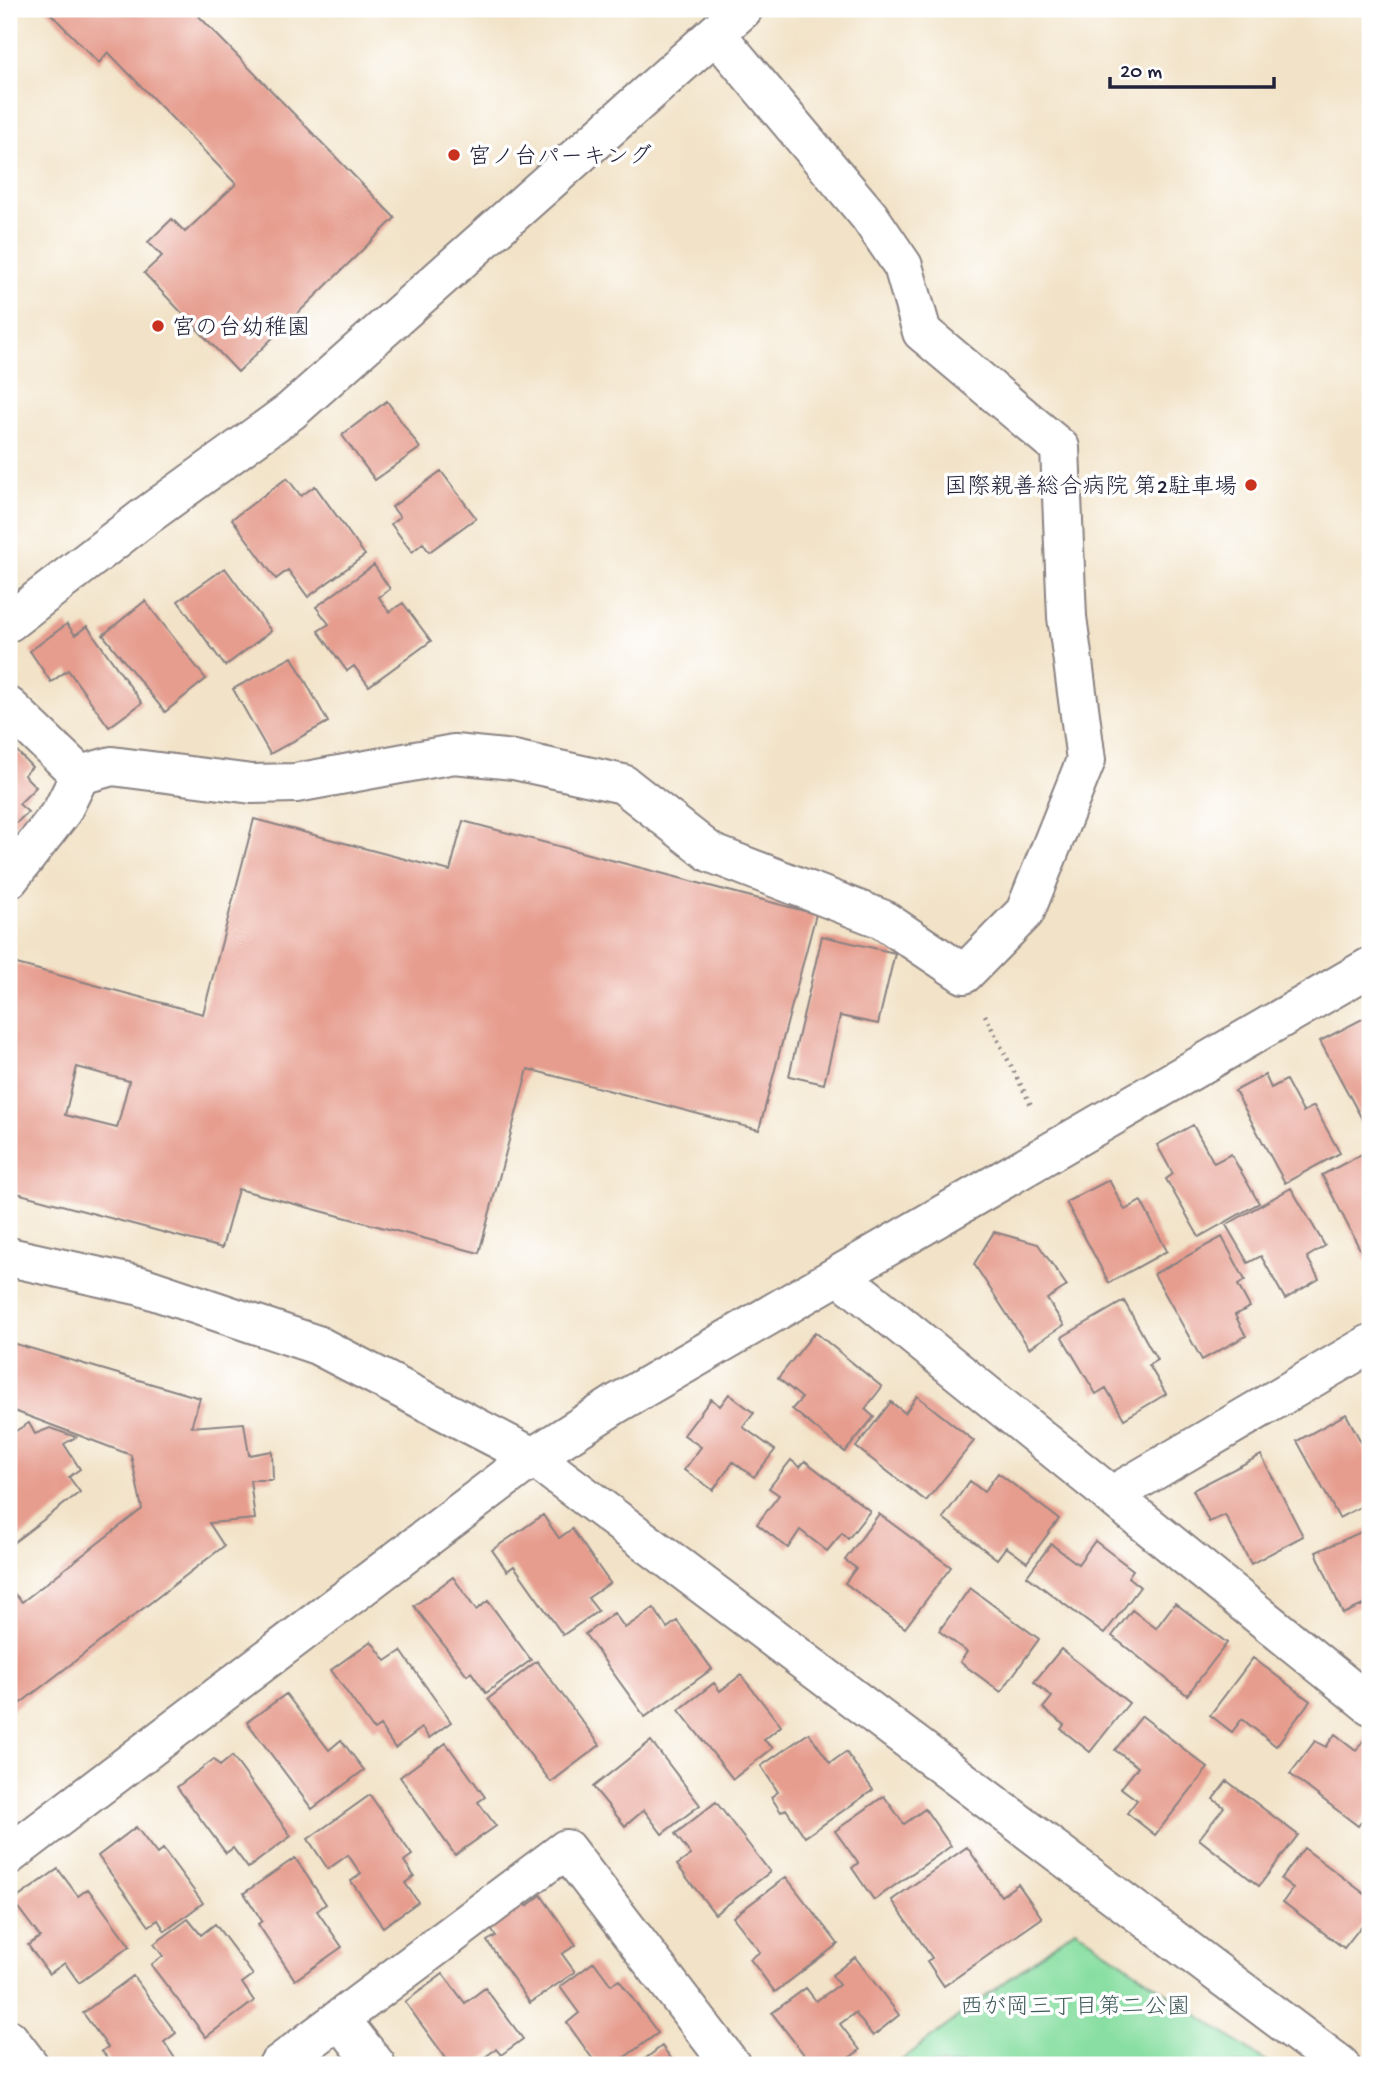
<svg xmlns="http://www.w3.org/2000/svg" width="1379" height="2074" viewBox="0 0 1379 2074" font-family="'Gochi Hand','Klee One',sans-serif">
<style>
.green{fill:#89dfa3;stroke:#56806f;stroke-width:2}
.building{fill:#e69d8e;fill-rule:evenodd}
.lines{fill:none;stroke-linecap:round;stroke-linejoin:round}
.street-casing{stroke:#8a8282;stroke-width:42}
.secondary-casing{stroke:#8a8282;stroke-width:42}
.path{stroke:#8a8282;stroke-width:4.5;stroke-dasharray:2 5;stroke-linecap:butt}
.street{stroke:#fff;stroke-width:38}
.secondary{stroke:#fff;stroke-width:38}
.poi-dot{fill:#c8321e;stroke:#fff;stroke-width:2.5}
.labels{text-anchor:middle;stroke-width:7;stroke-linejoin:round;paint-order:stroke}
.poi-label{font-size:23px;fill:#22223b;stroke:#fff;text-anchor:start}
.park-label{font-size:23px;fill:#415b5a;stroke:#fff}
</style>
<rect width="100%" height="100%" fill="#fff"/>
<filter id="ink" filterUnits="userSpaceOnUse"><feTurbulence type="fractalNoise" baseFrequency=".0143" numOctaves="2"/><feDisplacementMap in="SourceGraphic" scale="14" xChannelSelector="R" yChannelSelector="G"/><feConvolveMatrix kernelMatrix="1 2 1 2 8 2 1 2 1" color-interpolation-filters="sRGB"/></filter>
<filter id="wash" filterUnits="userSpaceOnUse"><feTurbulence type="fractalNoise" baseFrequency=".00686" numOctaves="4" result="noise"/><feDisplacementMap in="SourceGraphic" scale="28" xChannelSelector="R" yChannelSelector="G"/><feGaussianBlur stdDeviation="1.57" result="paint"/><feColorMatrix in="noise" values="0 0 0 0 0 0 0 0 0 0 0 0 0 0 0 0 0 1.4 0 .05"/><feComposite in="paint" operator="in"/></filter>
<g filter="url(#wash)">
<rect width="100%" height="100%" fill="#f2e3c8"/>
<path class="green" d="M1075 1929 1270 2065H895Z"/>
<g id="blocks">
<path class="building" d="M46 9H192L395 218 238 372 144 273 162 256 148 242 172 219 185 232 236 184 108 52 99 63Z
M387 401 420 448 375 480 342 435Z
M441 471 476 518 429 552 423 543 412 552 391 524 400 517 392 507Z
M287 478 301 496 315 486 365 555 308 597 288 570 276 579 232 519Z
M374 565 390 589 379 597 389 612 403 603 431 641 369 686 354 666 347 671 318 631 329 624 316 607Z
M225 568 271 631 225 666 178 601Z
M145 601 206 679 165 712 103 635Z
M67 624 75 635 87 626 142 703 109 727 68 670 51 682 30 651Z
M292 657 328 722 270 754 233 689Z
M15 749 32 767 24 775 36 787 19 804 28 812 9 830V755Z
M254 819 450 871 463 821 816 914 759 1130 528 1069 479 1253 238 1189 222 1248 9 1191V979L13 963 203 1014ZM77 1067 129 1081 117 1128 65 1115Z
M822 936 895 953 878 1024 840 1016 824 1084 789 1076Z
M1366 1017 1370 1024V1117L1363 1121 1320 1041Z
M1265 1075 1271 1088 1286 1080 1303 1112 1314 1106 1340 1153 1285 1183 1235 1091Z
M1193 1125 1214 1163 1231 1154 1259 1203 1199 1237 1166 1179 1173 1174 1157 1145Z
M1370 1150V1264L1368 1265 1322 1175Z
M1109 1180 1125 1210 1141 1201 1167 1251 1109 1283 1066 1202Z
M1291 1188 1325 1246 1307 1257 1319 1279 1285 1299 1261 1256 1248 1263 1226 1225Z
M994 1232 1038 1244 1067 1286 1047 1299 1064 1325 1029 1348 974 1264Z
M1222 1237 1245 1280 1238 1285 1250 1307 1235 1315 1246 1336 1202 1360 1154 1274Z
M1124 1301 1157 1360 1149 1365 1166 1394 1124 1419 1106 1388 1096 1394 1062 1337Z
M815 1332 882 1387 865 1409 874 1417 845 1452 792 1409 802 1398 778 1378Z
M9 1342 200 1398 191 1427 244 1423 249 1455 272 1451 273 1480H250L255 1519 209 1523 224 1546 9 1712V1588L22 1602 142 1509 131 1455 9 1409Z
M729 1394 754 1413 743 1427 775 1450 754 1477 733 1462 713 1490 684 1470 701 1447 684 1435 711 1399 720 1406Z
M917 1396 974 1441 926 1501 856 1447 891 1402 905 1413Z
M1346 1414 1367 1453 1370 1451V1502L1339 1518 1297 1441Z
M29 1423 35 1434 50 1428 76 1437 64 1444 80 1469 69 1477 80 1492 9 1546V1435Z
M1261 1455 1303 1536 1251 1564 1225 1515 1209 1522 1193 1490Z
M791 1460 800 1467 805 1461 870 1511 848 1539 842 1533 827 1551 800 1530 788 1548 757 1524 779 1495 769 1488Z
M998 1473 1059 1519 1027 1562 1006 1547 997 1559 943 1518 970 1481 984 1492Z
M879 1514 951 1567 905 1628 845 1583 856 1568 845 1560Z
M543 1515 559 1538 572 1529 610 1583 588 1598 598 1611 563 1635 514 1566 507 1571 492 1550Z
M1370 1528V1602L1343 1614 1316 1552Z
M1095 1541 1133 1570 1128 1577 1140 1587 1104 1634 1027 1576 1051 1544 1078 1564Z
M453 1577 476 1610 488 1601 531 1660 486 1693 471 1672 467 1675 414 1606Z
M970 1588 1039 1639 1001 1692 960 1662 967 1652 939 1631Z
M1175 1603 1227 1643 1187 1695 1112 1636 1132 1610 1156 1628Z
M654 1608 667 1628 677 1621 712 1669 645 1717 585 1634 614 1613 625 1628Z
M371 1641 386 1661 401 1651 451 1722 429 1738 422 1728 395 1748 380 1726 374 1730 331 1670Z
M1061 1649 1129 1703 1090 1752 1061 1729 1064 1725 1043 1708 1052 1697 1034 1682Z
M1253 1658 1310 1701 1276 1746 1242 1719 1232 1732 1210 1715Z
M537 1661 600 1745 551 1782 488 1699Z
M741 1675 781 1726 764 1740 773 1748 733 1779 679 1710 714 1683 720 1691Z
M286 1694 329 1750 341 1740 364 1770 312 1809 247 1722Z
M1142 1716 1208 1768 1155 1835 1127 1813 1137 1800 1121 1788 1138 1767 1115 1750Z
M809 1733 830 1763 846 1752 873 1790 805 1837 786 1809 781 1812 771 1797 778 1792 761 1766Z
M1335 1734 1356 1750 1367 1736 1370 1739V1811L1358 1826 1290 1774 1315 1741 1326 1747Z
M651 1741 700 1805 662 1834 644 1810 625 1826 593 1787Z
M446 1743 485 1797 478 1802 496 1826 455 1855 400 1777Z
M232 1756 291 1836 248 1868 233 1848 226 1853 177 1787 214 1759 220 1766Z
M1227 1781 1298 1835 1259 1886 1199 1839 1224 1807 1213 1799Z
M370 1795 412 1855 404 1861 414 1876 405 1883 418 1902 383 1927 351 1881 361 1874 348 1855 328 1869 308 1839Z
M884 1796 904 1824 925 1809 951 1846 874 1900 852 1868 858 1863 835 1831Z
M716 1802 770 1872 715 1914 677 1865 691 1855 675 1834Z
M136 1827 157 1854 163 1849 203 1903 165 1931 158 1920 149 1926 98 1856Z
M967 1847 1001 1896 1018 1884 1042 1918 944 1986 927 1961 932 1958 892 1900Z
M1304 1848 1370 1898V1915L1344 1948 1283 1902 1293 1888 1281 1879Z
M295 1858 326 1904 317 1911 342 1947 295 1980 258 1924 262 1921 244 1893Z
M58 1869 78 1896 88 1889 130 1946 79 1983 65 1963 49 1974 28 1945 40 1937 13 1901Z
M786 1877 838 1944 775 1992 750 1959 760 1952 733 1917Z
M541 1895 576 1945 562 1954 575 1972 530 2003 487 1941 496 1936 486 1923 521 1898 527 1906Z
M188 1919 201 1935 215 1924 253 1975 242 1983 254 2001 206 2037 151 1965 163 1956 154 1944Z
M855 1957 899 2015 873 2036 855 2013 840 2024 860 2050 839 2065H812L772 2013 806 1988 816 2001 839 1985 832 1975Z
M594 1962 611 1985 619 1980 658 2033 614 2065H597L567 2023 579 2013 560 1987Z
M443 1974 465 2003 485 1988 523 2039 501 2055 496 2049 474 2065H451L405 2002Z
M133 1976 176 2033 164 2042 176 2060 168 2065H113L102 2051 108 2047 83 2013Z
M662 2046 676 2065H637Z"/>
</g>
</g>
<g filter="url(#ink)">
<use href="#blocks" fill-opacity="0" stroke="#8a8282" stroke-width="2"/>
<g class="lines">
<g class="street-casing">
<path id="street" d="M9 622 142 519 291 411 743 9
M9 707 80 775
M9 879 62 811 80 775 112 766 252 784 296 783 454 754 514 760 623 784 711 853 882 919 964 974 1025 912 1086 760 1067 617 1060 448 922 332 903 266 869 216 716 34
M9 1257 141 1286 317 1345 533 1457 1340 2065
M840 1276 1370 1705
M1111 1496 1370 1344
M340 2019 376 2065
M9 2039 29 2065
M278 2065 566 1849 731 2065"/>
</g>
<g class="secondary-casing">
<path id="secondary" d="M9 1855 533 1457 616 1404 1370 967"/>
</g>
<path class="path" d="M985 1015 1032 1107"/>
<use href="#street" class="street"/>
<use href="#secondary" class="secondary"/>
</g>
</g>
<g class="poi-dot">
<circle cx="454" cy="155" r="7"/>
<circle cx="158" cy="326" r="7"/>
<circle cx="1251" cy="485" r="7"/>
</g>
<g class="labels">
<g class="poi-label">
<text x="468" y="163">宮ノ台パーキング</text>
<text x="172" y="334">宮の台幼稚園</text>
<text x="1237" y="493" text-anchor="end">国際親善総合病院 第2駐車場</text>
</g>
<g class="park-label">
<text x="1075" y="2013">西が岡三丁目第二公園</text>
</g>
</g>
<rect width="1379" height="2074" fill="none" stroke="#fff" stroke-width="35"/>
<path d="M1110 77v10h164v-10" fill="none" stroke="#22223b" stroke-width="3.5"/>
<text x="1120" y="77" font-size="21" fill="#22223b" stroke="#ffffff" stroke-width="5" paint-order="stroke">20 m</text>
</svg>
